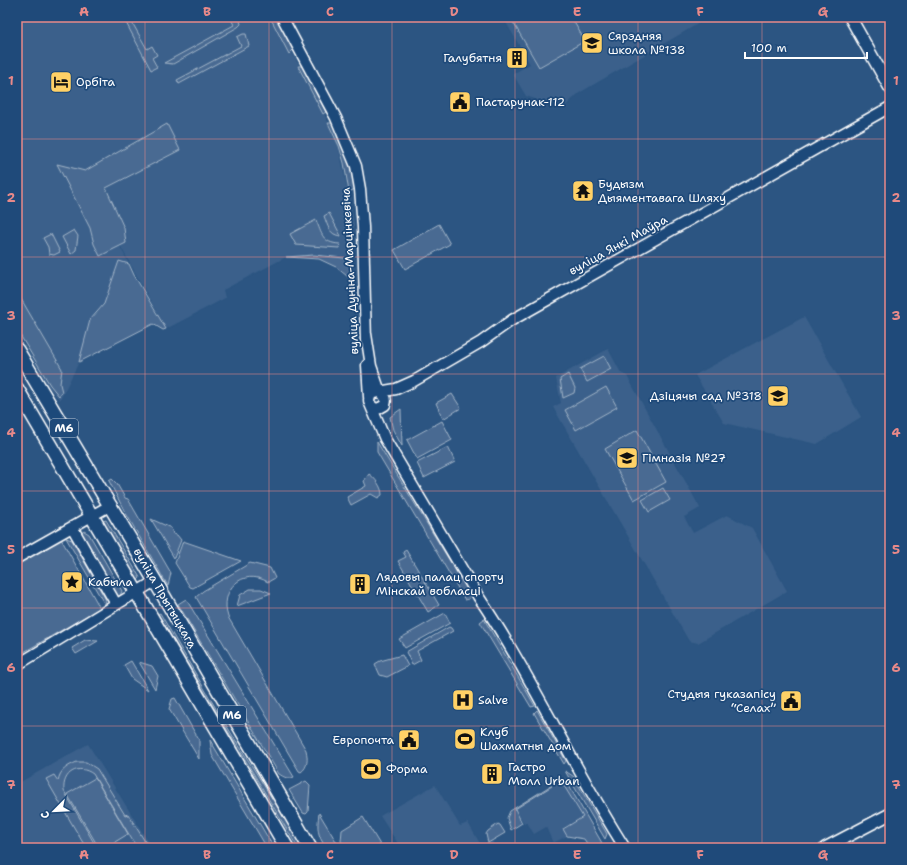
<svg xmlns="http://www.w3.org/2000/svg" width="907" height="865" viewBox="0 0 907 865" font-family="'Shantell Sans',sans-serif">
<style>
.built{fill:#3b618b}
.green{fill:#486b92;stroke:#a4b5c8}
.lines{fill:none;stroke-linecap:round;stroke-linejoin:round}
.tertiary-casing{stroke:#fff;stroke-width:13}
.secondary-casing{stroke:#fff;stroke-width:14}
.primary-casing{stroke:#fff;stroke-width:16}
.tertiary{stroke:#1f4a7a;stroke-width:10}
.secondary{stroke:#1f4a7a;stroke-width:11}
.primary{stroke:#1f4a7a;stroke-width:13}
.grid{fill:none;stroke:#e88989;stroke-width:1;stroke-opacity:0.55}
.labels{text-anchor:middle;stroke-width:3.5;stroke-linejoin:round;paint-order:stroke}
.shield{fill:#1f4a7a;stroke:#bcc9d7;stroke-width:1}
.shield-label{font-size:11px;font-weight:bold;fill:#fff}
.poi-label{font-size:12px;fill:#fff;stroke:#1f4a7a;text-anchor:start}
.street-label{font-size:12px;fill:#fff;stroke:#1f4a7a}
.neatline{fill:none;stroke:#e88989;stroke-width:1.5}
.grid-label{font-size:13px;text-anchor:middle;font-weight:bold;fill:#e88989}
</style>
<rect width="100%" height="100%" fill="#2c5582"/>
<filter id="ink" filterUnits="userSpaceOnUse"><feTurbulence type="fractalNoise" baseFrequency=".025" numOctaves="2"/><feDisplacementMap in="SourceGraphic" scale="8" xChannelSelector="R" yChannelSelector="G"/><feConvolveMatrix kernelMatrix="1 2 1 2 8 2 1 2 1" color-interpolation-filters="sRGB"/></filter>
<g filter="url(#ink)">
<path class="built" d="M17 17H274L337 139 354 223V260L286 257 223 290 225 298 166 329 109 225 129 264 119 261 104 304 90 320 79 362 60 400 48 386 17 331Z
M503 17H698L701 22 579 93 563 108 526 96 513 74 530 64Z
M804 317 861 417 817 444 724 423 695 375Z
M608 349 621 373 627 376 700 508 684 517 693 533 727 515 752 528 787 591 698 643 689 641 553 407 561 403 556 378Z
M88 744 152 848H17V784Z
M561 781 583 817 563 828 567 836 553 843 546 827 534 834 527 822 524 823 515 809Z
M435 785 460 826 468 823 482 847 492 841 496 848H401L380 816Z"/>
<path class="green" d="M123 17H129L147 49 152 46 157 55 152 58 157 67 151 70Z
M230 17H239L241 24 238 27 173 64 164 63 234 25Z
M270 17H276L293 50 289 54Z
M510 17H571L585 41 539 67Z
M243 34H246L249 46 179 84 177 80 241 46 237 37Z
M298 66H302L326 112 323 114Z
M328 123H334L349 161 355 189 349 192 344 163 339 146Z
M167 124 180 150 106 188 124 228 126 243 100 256 94 244 90 228 57 164 85 171Z
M329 213 341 236C329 235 328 226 324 216Z
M316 220C322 234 322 243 340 244L339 248 296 245 290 234Z
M439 224 450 244 405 269 394 250Z
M74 230 78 236 76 250 71 254 62 237Z
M51 234 60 252 54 255 49 254 48 247 43 238Z
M314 255 344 258 351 263 353 281 336 267 319 259 286 257Z
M119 261 129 264 134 275 166 329 163 330 153 324 79 362 90 320 104 304Z
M17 292 62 369 60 384 62 392 59 396 50 385 17 330Z
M604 356 611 369 587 382 580 369Z
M568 374 575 388 574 393 563 398 560 379Z
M606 387 617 407 576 430 565 410Z
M452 394 461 408 443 419 436 403Z
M401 409 402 446 393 430 390 417Z
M442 421 452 440 417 459 407 440Z
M637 430 666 482 634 500 605 449Z
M377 442 470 594 469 599 465 600 377 452Z
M448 447 455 462 424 478 417 463Z
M369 474C375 478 382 487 382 495L378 498 371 494 351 505 347 497 366 486 364 481Z
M112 479 117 484 125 498 128 499 171 573 168 586 124 510 109 481Z
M663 488 670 500 649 512 642 500Z
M151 519 171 528 173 534 177 535 181 540 174 558Z
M106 520 139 576 140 578 138 580H136L103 524V521Z
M84 531 89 534 122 591 120 596 117 598 80 534Z
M60 537 100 608 17 656V562Z
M66 538 72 540 106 600 105 605Z
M183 541 241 561 193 588 190 587 175 563Z
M406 550 439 605 428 612 398 561 406 557 403 552Z
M250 563 270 568 275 578 268 582C242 567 219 590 228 617L306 750C308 759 308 767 301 772L299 771 196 597 203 591Z
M250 589H261L271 593 237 606 240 595Z
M186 599 294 777C288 780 284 777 279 774L178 604Z
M160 613 218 712 303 848H298L158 614Z
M445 613 450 623 405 648 399 639Z
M484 619 535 706 531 707 480 622Z
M449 627 451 628 453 631 417 651 421 660 412 665 406 652Z
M85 640 98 641 76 654 72 648Z
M402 655 408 666 387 677 380 675 375 664 380 661Z
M131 661 148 690 132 679 124 665Z
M139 662 152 666 158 676 155 689Z
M175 698 199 740V759L169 709 172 699Z
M537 710 566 761 564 764 534 713Z
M210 740 274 848H267L212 755Z
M77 762H86L97 769 125 815 128 814 149 848H137L93 774C78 763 62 773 64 791L97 848H86L46 779 54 775 58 781C60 770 67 766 77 762Z
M565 771 573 776 607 834 605 839Z
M95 778 128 834 105 848H99L67 794Z
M565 779 602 843 593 848H590L584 839 567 836 563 829 583 817 561 781Z
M306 781 310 785 308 812 306 814 303 813 289 790Z
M550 786H552L515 809 522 823 511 830 507 818 510 811Z
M319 813 340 848H326C317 834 317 829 319 813Z
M363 817 382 848H346L341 841 342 830Z
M498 824 500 825 505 833 488 843 486 834 488 831Z"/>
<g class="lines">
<g class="tertiary-casing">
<path id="tertiary" d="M282 17 336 118 356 166 360 189 363 227 366 341
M366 334 371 366 380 392C385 395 387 399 385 405L378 409C369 407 366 399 373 393L396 389 414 381 481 342 512 320 890 107
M367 365 369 397
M370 404 385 439 478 596C532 676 572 766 625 848
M72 527 116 604
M17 558 111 505
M17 665 155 581"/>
</g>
<g class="secondary-casing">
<path id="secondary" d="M850 17 890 88
M825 848 890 814"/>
</g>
<g class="primary-casing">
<path id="primary" d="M17 350 155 581 310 848
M17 389C107 542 197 695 287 848"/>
</g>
<use href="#tertiary" class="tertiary"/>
<use href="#secondary" class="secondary"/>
<use href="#primary" class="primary"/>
</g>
</g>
<path class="grid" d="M145 17V848M269 17V848M392 17V848M515 17V848M638 17V848M762 17V848M17 139H890M17 257H890M17 374H890M17 491H890M17 608H890M17 726H890"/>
<defs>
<g id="school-square" transform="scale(1.15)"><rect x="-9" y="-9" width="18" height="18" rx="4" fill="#ffd166" stroke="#1f4a7a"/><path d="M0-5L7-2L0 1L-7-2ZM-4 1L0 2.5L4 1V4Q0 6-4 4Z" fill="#111"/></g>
<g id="building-square" transform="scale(1.15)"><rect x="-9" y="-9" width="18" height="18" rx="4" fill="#ffd166" stroke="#1f4a7a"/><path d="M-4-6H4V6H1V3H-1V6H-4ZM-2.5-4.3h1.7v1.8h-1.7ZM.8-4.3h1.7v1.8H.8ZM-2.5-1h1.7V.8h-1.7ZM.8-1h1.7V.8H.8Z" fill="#111"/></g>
<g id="hotel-square" transform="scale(1.15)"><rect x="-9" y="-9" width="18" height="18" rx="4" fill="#ffd166" stroke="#1f4a7a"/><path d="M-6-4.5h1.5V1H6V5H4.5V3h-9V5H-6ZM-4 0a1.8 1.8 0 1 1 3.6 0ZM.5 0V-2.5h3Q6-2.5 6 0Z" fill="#111"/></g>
<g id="civic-square" transform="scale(1.15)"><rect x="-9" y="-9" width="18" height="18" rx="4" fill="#ffd166" stroke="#1f4a7a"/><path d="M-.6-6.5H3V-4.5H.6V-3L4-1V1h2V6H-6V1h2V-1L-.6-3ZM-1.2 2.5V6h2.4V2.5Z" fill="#111"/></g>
<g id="temple-square" transform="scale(1.15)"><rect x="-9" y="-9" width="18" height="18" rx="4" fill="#ffd166" stroke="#1f4a7a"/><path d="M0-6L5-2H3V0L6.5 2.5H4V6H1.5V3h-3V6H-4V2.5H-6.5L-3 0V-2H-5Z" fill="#111"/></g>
<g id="sight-square" transform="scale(1.15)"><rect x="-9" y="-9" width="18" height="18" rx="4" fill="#ffd166" stroke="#1f4a7a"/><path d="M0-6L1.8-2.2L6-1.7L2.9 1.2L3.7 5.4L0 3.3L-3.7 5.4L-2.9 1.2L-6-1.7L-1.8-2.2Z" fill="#111"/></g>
<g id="hospital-square" transform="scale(1.15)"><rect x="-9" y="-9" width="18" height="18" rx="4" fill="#ffd166" stroke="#1f4a7a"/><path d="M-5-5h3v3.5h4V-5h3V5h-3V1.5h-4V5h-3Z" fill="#111"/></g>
<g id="stadium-square" transform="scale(1.15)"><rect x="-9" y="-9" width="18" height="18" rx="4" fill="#ffd166" stroke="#1f4a7a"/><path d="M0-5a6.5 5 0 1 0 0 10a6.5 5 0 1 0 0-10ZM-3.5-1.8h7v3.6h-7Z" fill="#111"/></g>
</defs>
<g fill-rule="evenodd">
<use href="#school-square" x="592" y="43"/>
<use href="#building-square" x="517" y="58"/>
<use href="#hotel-square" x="61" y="82"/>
<use href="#civic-square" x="460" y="102"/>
<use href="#temple-square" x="583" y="191"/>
<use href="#school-square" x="778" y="396"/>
<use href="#school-square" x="627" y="458"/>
<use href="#sight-square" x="72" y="582"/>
<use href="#building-square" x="360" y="584"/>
<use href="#hospital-square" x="463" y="700"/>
<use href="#civic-square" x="791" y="701"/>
<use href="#stadium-square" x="465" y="739"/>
<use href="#civic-square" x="409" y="740"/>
<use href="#stadium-square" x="371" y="769"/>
<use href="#building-square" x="492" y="774"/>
</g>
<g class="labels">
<g class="shield">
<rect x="50" y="419" width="28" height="18" rx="3"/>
<rect x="218" y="706" width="28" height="18" rx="3"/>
</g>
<g class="shield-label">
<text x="64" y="432">М6</text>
<text x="232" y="719">М6</text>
</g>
<g class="poi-label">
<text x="608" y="40">Сярэдняя<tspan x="608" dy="14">школа №138</tspan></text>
<text x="502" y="62" text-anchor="end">Галубятня</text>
<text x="76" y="86">Oрбіта</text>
<text x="476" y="106">Пастарунак-112</text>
<text x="598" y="188">Будызм<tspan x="598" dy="14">Дыяментавага Шляху</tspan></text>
<text x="762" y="400" text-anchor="end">Дзіцячы сад №318</text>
<text x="642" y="462">Гімназія №27</text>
<text x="376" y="581">Лядовы палац спорту<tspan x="376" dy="14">Мінскай вобласці</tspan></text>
<text x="88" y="586">Кабыла</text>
<text x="776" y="698" text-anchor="end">Студыя гуказапісу<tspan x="776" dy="14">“Селах”</tspan></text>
<text x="478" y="704">Salve</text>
<text x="480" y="736">Клуб<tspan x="480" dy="14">Шахматны дом</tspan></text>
<text x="394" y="744" text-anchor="end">Европочта</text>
<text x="508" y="771">Гастро<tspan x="508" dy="14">Молл Urban</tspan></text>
<text x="386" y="773">Форма</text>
</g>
<g class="street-label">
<text transform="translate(618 245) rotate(-29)" y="4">вуліца Янкі Маўра</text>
<text transform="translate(350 271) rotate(-93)" y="4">вуліца Дуніна-Марцінкевіча</text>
<text transform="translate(165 598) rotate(60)" y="4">вуліца Прытыцкага</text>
</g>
</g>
<rect width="907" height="865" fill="none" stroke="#1f4a7a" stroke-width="44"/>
<g transform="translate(54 811) rotate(246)" stroke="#1f4a7a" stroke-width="3" paint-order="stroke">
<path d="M0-3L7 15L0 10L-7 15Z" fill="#ffffff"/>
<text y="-6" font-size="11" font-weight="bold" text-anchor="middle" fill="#ffffff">С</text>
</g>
<path d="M745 52v6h122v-6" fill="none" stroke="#ffffff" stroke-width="2"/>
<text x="751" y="52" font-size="12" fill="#ffffff" stroke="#1f4a7a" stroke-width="3" paint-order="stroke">100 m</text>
<rect x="22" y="22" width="863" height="821" class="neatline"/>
<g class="grid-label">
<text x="84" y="16">A</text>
<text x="207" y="16">B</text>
<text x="330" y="16">C</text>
<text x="454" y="16">D</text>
<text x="577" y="16">E</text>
<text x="700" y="16">F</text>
<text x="823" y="16">G</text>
<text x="11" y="85">1</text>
<text x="896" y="85">1</text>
<text x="11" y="202">2</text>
<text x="896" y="202">2</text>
<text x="11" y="320">3</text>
<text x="896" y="320">3</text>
<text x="11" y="437">4</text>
<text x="896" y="437">4</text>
<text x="11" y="554">5</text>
<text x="896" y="554">5</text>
<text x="11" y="672">6</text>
<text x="896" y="672">6</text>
<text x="11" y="789">7</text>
<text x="896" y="789">7</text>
<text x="84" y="859">A</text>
<text x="207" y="859">B</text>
<text x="330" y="859">C</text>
<text x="454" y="859">D</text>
<text x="577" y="859">E</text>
<text x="700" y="859">F</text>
<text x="823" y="859">G</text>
</g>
</svg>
